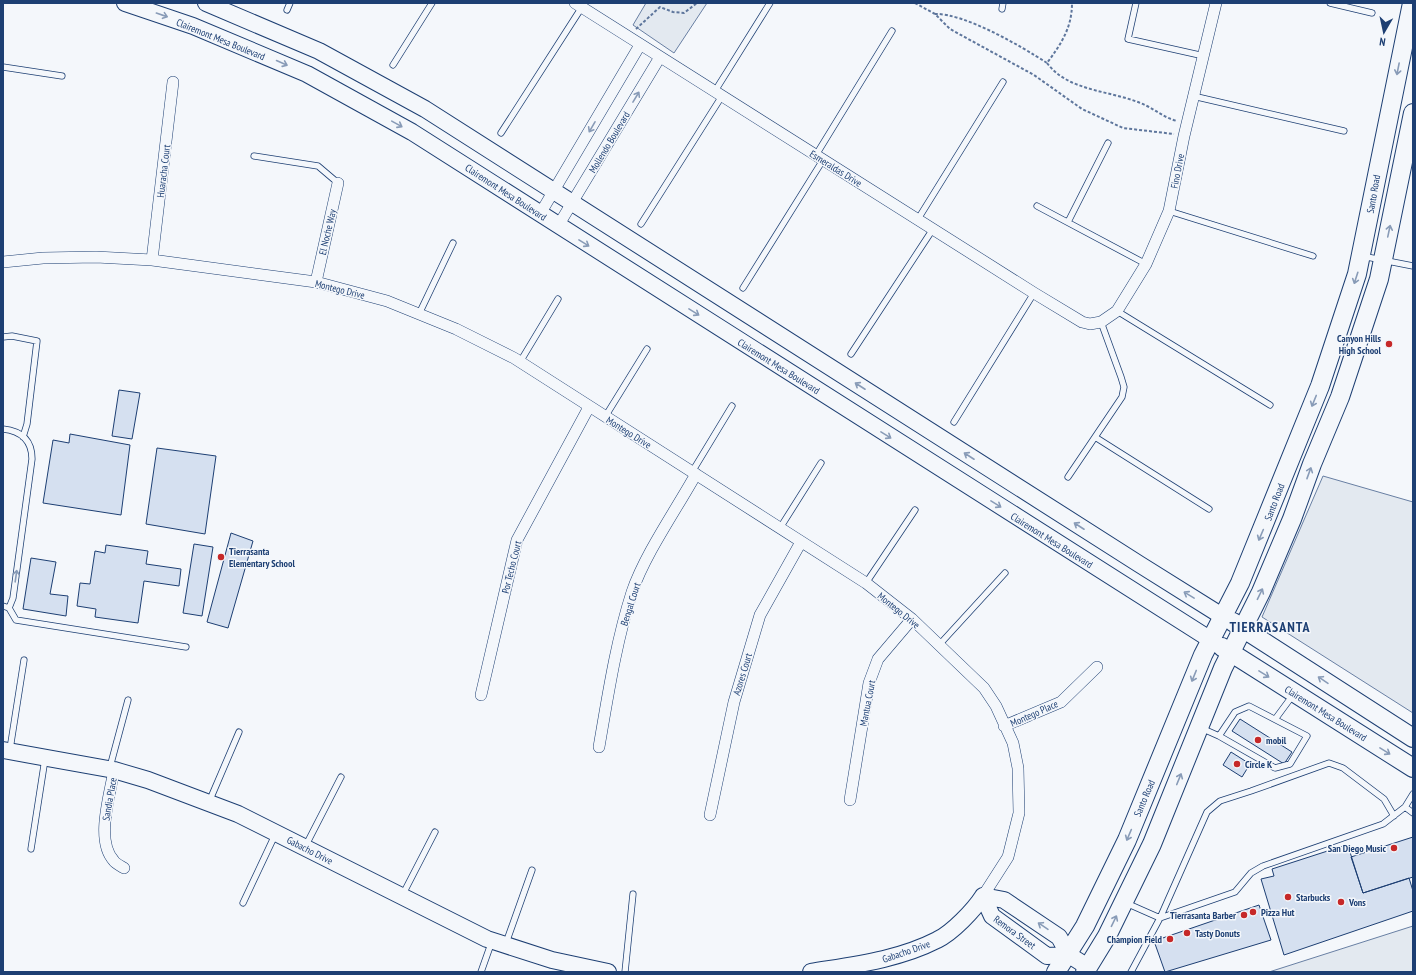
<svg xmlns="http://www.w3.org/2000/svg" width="1416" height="975" viewBox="0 0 1416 975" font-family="'PT Sans Narrow',sans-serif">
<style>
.green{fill:#e3e9f0;stroke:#687fa3}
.building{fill:#d5e0f0;stroke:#1d3f73}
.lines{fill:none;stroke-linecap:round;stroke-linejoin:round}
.lane-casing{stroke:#1d3f73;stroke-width:7}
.street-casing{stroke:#1d3f73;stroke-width:12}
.secondary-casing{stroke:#1d3f73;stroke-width:18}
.primary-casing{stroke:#1d3f73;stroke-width:20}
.path{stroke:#5e769c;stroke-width:2;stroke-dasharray:3 2;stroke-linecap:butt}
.lane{stroke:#f4f7fb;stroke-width:5.5}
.street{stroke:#f4f7fb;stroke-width:11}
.secondary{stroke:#f4f7fb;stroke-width:16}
.primary{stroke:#f4f7fb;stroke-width:18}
.oneway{stroke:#889bb7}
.poi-dot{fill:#c62828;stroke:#f4f7fb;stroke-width:1.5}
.labels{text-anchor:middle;stroke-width:3;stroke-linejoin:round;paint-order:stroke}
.street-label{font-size:10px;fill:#1d3f73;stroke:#f4f7fb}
.poi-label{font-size:10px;font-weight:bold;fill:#1d3f73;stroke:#f4f7fb;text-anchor:start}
.district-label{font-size:14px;font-weight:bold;letter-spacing:1px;fill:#1d3f73;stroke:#f4f7fb}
</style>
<rect width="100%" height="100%" fill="#f4f7fb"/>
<path class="green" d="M646 3H707L674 53 633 25Z
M1323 476 1413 502V713L1262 617Z
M1413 926V972H1269Z"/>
<path class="building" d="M119 390 140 393 132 439 112 436Z
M70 434 130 445 121 515 43 503 53 440 69 443Z
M157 448 216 456 205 534 146 524Z
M231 533 253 541 228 628 207 622Z
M194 544 213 547 202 616 183 613Z
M106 545 148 551 146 564 181 569 179 586 144 581 138 623 95 617 96 609 77 606 80 583 90 584 95 551 105 553Z
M31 558 56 562 50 594 68 596 66 616 23 609Z
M1240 719 1292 752 1284 764 1232 731Z
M1231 752 1250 764 1242 777 1223 765Z
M1413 837V877L1363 893 1351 857Z
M1343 846 1345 851 1349 849 1363 893 1409 878 1413 891V911L1284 955 1261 879 1274 876 1272 869Z
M1259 905 1271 940 1165 972 1154 941Z"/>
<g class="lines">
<g class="lane-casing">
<path id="lane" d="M1136 3 1128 39 1204 56
M1330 3 1372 13
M1002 9 1003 3
M287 10 290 3
M393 65 432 3
M3 67 62 76
M715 91 770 3
M1193 96 1344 131
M501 133 582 7
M816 155 892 31
M254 156 318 166 338 183
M1037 206 1146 264
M1169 211 1313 256
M918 219 1003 82
M1068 222 1108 143
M641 224 722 96
M1362 256 1413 266
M743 288 823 160
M1117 311 1270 405
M419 314 453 243
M3 337 12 336 37 341 27 424 23 437
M851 354 933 229
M520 362 558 299
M605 417 647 349
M954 422 1034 293
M3 429C21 431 32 440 32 459L13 598 9 608 3 606
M1095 437 1209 509
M692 472 732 406
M1068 477 1122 397 1124 387 1121 377 1101 322
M780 528 821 463
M866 583 915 510
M9 608 16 620 186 647
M939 645 1005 573
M1249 706 1307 736 1290 764 1275 768 1219 736 1235 712Z
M1276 718 1293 695
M1201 728 1219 736
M10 749 24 660
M110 767 128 700
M209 802 239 732
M1405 807 1413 813
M305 847 341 777
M31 849 45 759
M403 894 435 832
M243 903 275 835
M1126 903 1160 918 1235 892 1251 873 1263 866 1383 824 1405 807 1413 794
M506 943 532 870
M481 972 492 941
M625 972 633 894
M1131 972 1160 918 1207 812 1220 801 1251 791 1329 763 1343 768 1384 799 1394 816"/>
</g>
<g class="street-casing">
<path id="street" d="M575 3 1034 293 1082 322 1090 324 1101 322 1117 311 1146 264 1169 211 1184 136 1216 3
M540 214 640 45
M558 226 660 57
M152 260 173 82
M3 262 43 258 96 257 152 260 316 282 387 301 456 329 514 358 866 583 912 619 984 688 996 706 1013 743 1018 768 1019 813 1008 857 983 896
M316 282 338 183
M481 695 517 540 589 407
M1004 726 1061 702 1097 667
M599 747C608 695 616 642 632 592 645 554 676 510 696 474
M114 770C110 795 95 841 114 861 116 864 121 866 124 868
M850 800 869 683 878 659 912 619
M710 815 734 702 760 615 801 542"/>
</g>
<g class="secondary-casing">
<path id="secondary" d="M125 3 193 26 307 74 412 132 1211 640
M206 3 319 51 425 109 1139 564 1222 616
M3 750 114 770 148 780 238 814 487 939 552 960 608 972
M983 896 1004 900 1059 937 1069 955 1088 967
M983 896 992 916 1047 956 1069 955
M811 972C853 965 898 960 937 940 952 933 974 910 983 896"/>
</g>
<g class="primary-casing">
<path id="primary" d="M1233 622 1413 738
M1222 647 1413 768
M1056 972 1085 926 1127 840 1203 655 1240 583 1320 386 1357 274 1412 3
M1085 972 1107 936 1152 844 1223 668 1261 592 1292 519 1312 464 1340 397 1379 279 1413 113"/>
</g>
<path class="path" d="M915 3 935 14 950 29 1034 75 1082 109 1123 128 1174 134
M935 14C964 13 1021 46 1047 63 1061 44 1072 28 1072 3
M636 29 660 7 673 12 684 13 697 3
M1047 63C1069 93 1115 90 1147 106 1157 111 1165 118 1177 121"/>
<use href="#lane" class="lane"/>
<use href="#street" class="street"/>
<use href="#secondary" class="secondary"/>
<use href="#primary" class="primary"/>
</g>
<defs><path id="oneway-shaft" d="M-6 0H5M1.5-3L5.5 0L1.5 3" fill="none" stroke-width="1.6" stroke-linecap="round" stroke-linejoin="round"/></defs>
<g class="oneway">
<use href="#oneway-shaft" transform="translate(162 15) rotate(19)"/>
<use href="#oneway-shaft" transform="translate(282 63) rotate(24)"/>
<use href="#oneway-shaft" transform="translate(1398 69) rotate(101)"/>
<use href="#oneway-shaft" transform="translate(636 97) rotate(-59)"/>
<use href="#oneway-shaft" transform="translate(397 124) rotate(29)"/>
<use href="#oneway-shaft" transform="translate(592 127) rotate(120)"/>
<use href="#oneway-shaft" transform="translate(1389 231) rotate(-78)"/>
<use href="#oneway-shaft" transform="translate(584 243) rotate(32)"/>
<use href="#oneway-shaft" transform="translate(1356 278) rotate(108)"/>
<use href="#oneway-shaft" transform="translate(694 312) rotate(32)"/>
<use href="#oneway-shaft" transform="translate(860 386) rotate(-147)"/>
<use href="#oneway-shaft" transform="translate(1314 401) rotate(112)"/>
<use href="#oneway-shaft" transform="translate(886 435) rotate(32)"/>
<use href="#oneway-shaft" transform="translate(969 456) rotate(-147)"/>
<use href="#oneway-shaft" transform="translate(1309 473) rotate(-70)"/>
<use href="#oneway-shaft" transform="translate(996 504) rotate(32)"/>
<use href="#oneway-shaft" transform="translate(1079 526) rotate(-147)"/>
<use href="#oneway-shaft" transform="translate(1261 535) rotate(113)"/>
<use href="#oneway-shaft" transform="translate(16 576) rotate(-82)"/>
<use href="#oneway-shaft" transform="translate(1260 594) rotate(-64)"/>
<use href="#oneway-shaft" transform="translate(1189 595) rotate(-149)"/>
<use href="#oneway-shaft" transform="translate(1264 674) rotate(32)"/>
<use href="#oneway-shaft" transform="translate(1194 676) rotate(112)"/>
<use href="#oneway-shaft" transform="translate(1323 680) rotate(-146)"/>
<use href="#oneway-shaft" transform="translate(1385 751) rotate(32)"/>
<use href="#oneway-shaft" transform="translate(1179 779) rotate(-68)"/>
<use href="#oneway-shaft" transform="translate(1129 835) rotate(113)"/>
<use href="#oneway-shaft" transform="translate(1114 921) rotate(-64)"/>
<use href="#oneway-shaft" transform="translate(1043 926) rotate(-146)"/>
</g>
<g class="poi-dot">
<circle cx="1389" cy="344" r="4"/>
<circle cx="221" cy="557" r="4"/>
<circle cx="1258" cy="740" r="4"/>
<circle cx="1237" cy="764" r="4"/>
<circle cx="1394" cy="848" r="4"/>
<circle cx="1288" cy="897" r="4"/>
<circle cx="1341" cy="902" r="4"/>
<circle cx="1253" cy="912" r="4"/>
<circle cx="1244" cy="915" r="4"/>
<circle cx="1187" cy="933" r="4"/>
<circle cx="1170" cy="939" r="4"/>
</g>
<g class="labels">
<g class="street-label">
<text transform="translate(221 39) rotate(22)" y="4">Clairemont Mesa Boulevard</text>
<text transform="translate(609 142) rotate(-59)" y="4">Mollendo Boulevard</text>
<text transform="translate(836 168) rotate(32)" y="4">Esmeraldas Drive</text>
<text transform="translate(163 171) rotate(-83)" y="4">Huaracha Court</text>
<text transform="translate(1177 171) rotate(-79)" y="4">Fino Drive</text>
<text transform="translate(506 192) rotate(33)" y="4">Clairemont Mesa Boulevard</text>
<text transform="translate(1373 194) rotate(-80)" y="4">Santo Road</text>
<text transform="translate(327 232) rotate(-77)" y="4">El Noche Way</text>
<text transform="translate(340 289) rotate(14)" y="4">Montego Drive</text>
<text transform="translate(779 366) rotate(32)" y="4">Clairemont Mesa Boulevard</text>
<text transform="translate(629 432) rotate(32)" y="4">Montego Drive</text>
<text transform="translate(1274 502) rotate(-69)" y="4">Santo Road</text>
<text transform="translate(1052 540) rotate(32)" y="4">Clairemont Mesa Boulevard</text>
<text transform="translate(511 567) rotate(-76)" y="4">Por Techo Court</text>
<text transform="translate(630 604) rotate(-72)" y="4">Bengal Court</text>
<text transform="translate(899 610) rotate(39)" y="4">Montego Drive</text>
<text transform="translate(742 674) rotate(-73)" y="4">Azores Court</text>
<text transform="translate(867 703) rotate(-79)" y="4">Mantua Court</text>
<text transform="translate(1034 713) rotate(-24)" y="4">Montego Place</text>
<text transform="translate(1326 713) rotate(32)" y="4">Clairemont Mesa Boulevard</text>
<text transform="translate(1144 798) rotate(-67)" y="4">Santo Road</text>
<text transform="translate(109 799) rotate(-80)" y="4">Sandia Place</text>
<text transform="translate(310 850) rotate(27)" y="4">Gabacho Drive</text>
<text transform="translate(1015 932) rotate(36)" y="4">Remora Street</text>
<text transform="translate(906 951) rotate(-19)" y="4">Gabacho Drive</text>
</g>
<g class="poi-label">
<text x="1381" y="342" text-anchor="end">Canyon Hills<tspan x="1381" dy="12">High School</tspan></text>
<text x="229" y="555">Tierrasanta<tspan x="229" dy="12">Elementary School</tspan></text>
<text x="1266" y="744">mobil</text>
<text x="1245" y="768">Circle K</text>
<text x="1386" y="852" text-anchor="end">San Diego Music</text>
<text x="1296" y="901">Starbucks</text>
<text x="1349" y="906">Vons</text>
<text x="1261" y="916">Pizza Hut</text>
<text x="1236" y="919" text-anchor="end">Tierrasanta Barber</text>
<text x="1195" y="937">Tasty Donuts</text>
<text x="1162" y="943" text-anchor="end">Champion Field</text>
</g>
<g class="district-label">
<text x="1270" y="632">TIERRASANTA</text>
</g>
</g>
<rect width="1416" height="975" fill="none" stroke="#1d3f73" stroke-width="8"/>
<g transform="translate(1384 32) rotate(189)" stroke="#f4f7fb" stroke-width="3" paint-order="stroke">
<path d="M0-3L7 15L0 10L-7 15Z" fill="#1d3f73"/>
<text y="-6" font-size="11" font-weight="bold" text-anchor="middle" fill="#1d3f73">N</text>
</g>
</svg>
